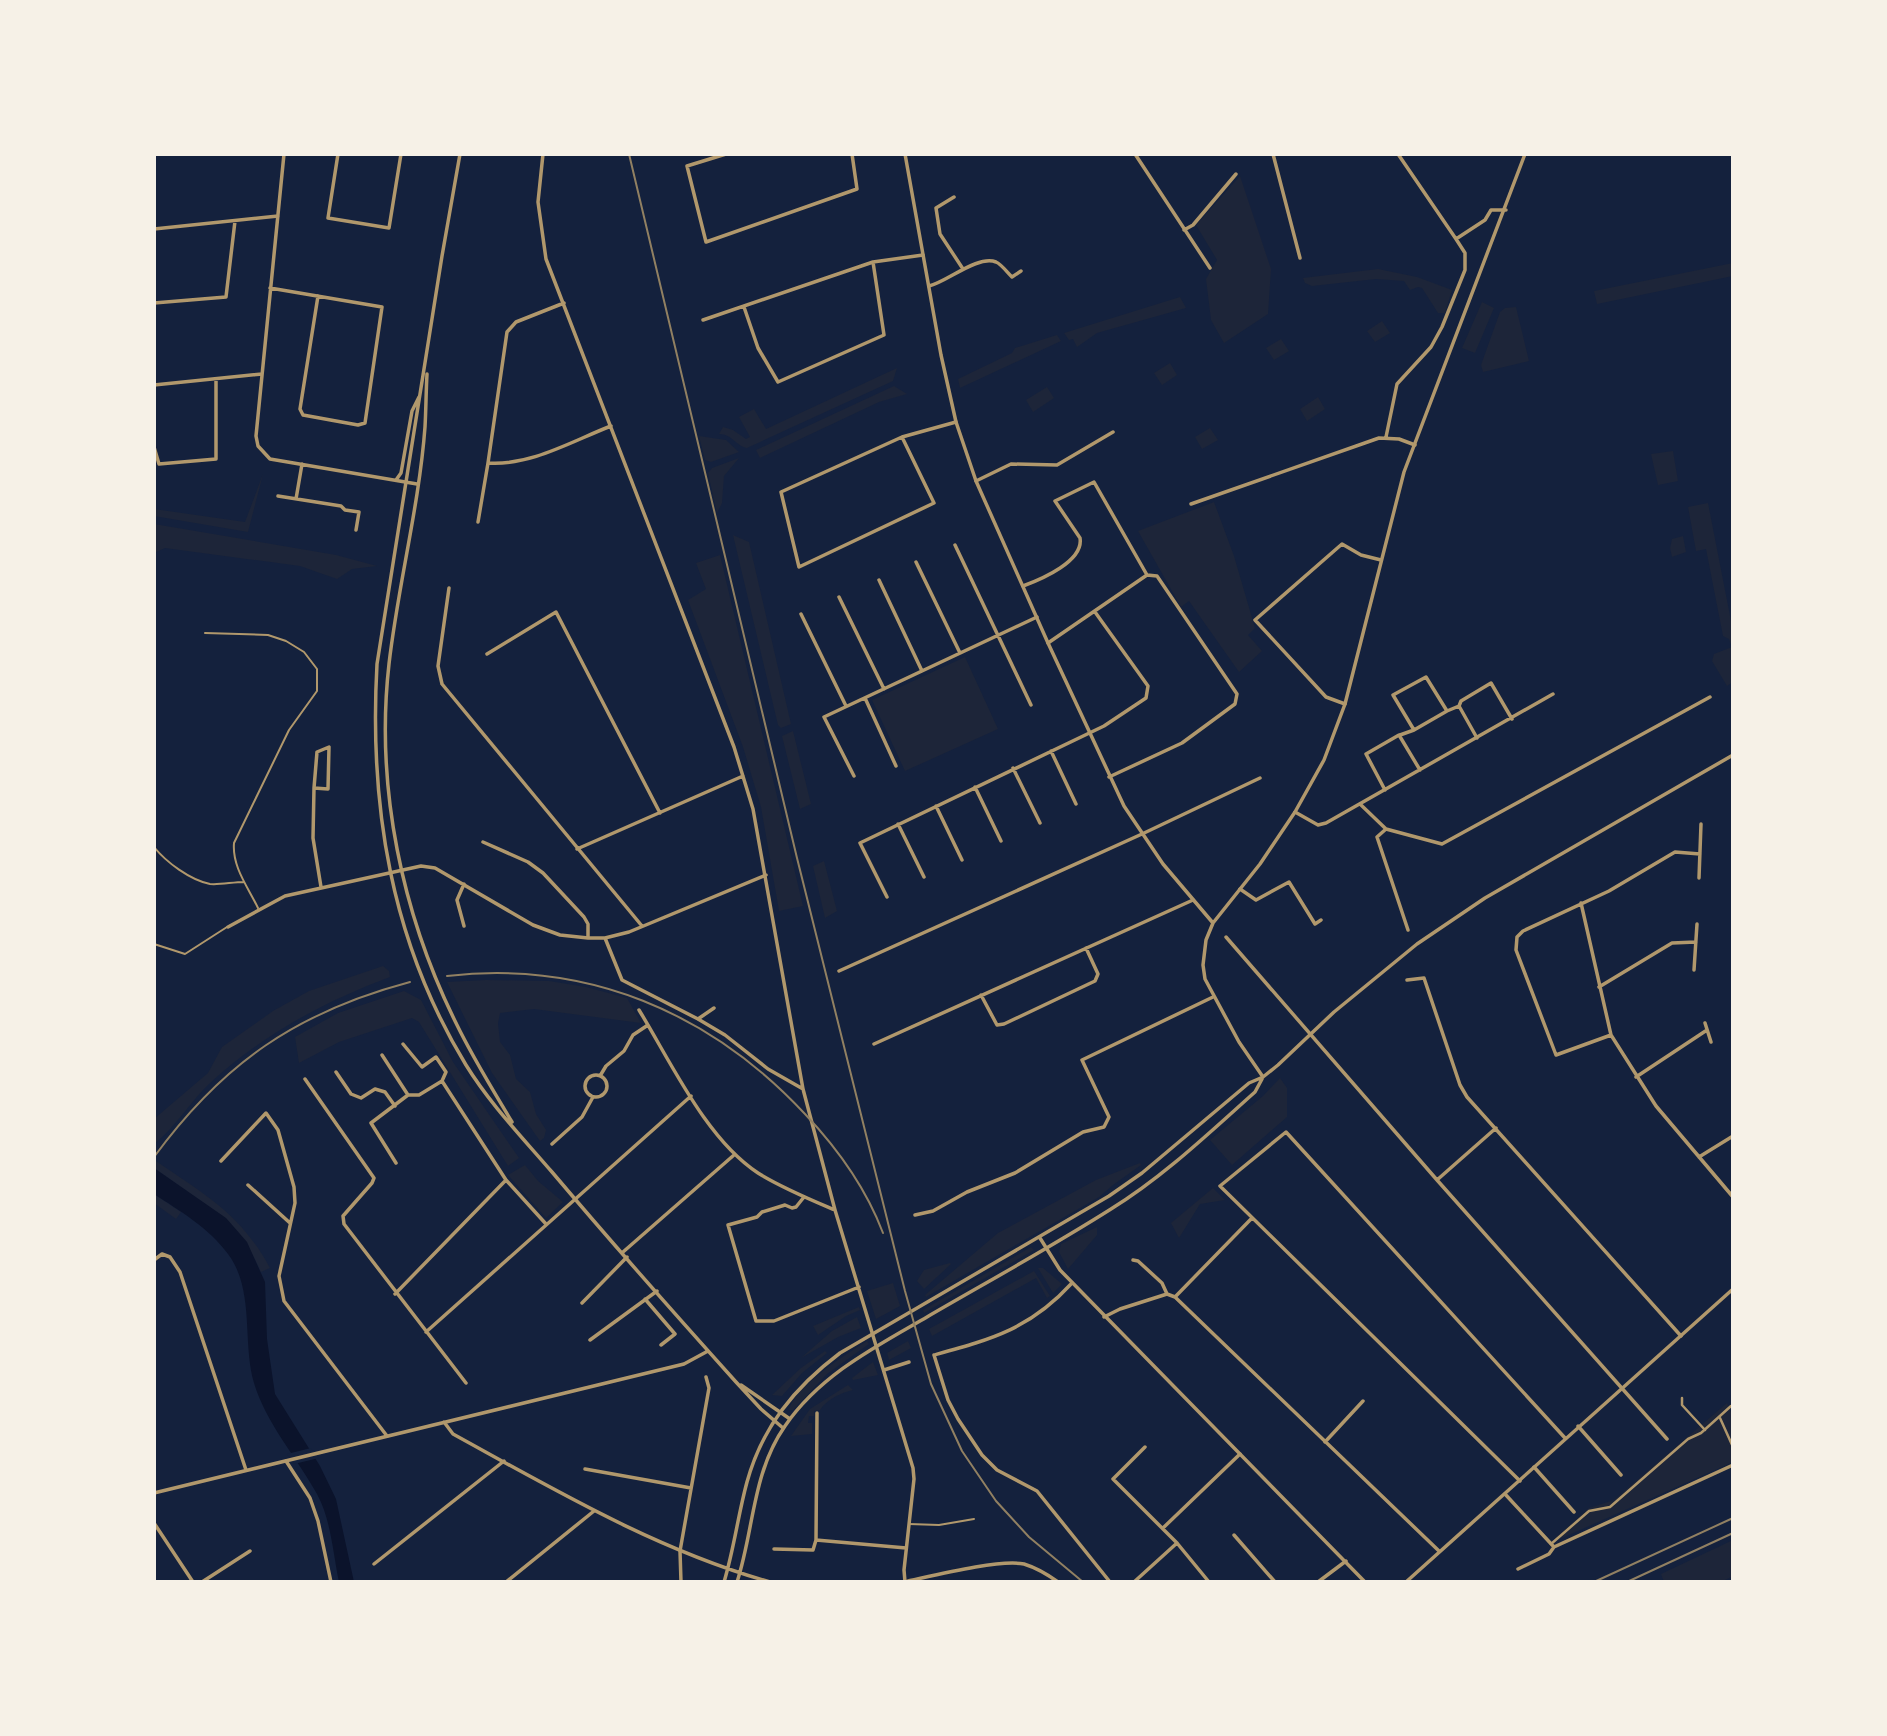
<svg xmlns="http://www.w3.org/2000/svg" width="1887" height="1736" viewBox="0 0 1887 1736" font-family="Montserrat,sans-serif">
<style>
.green{fill:#1d2539}
.water{fill:#0b132b}
.pier{fill:#14213d}
.lines{fill:none;stroke-linecap:round;stroke-linejoin:round}
.service{stroke:#b1986c;stroke-width:2}
.pedestrian{stroke:#b1986c;stroke-width:2.5}
.minor{stroke:#b1986c;stroke-width:3.5}
.tertiary{stroke:#b1986c;stroke-width:3.5}
.rail{stroke:#918062;stroke-width:2}
</style>
<rect width="100%" height="100%" fill="#14213d"/>
<path class="green" d="M1240 176 1271 269 1268 314 1224 343 1211 320 1206 279 1217 260 1196 225Z
M1733 263V276L1597 304 1594 291Z
M1378 269 1417 277 1452 290 1445 313H1438L1422 288 1418 287 1410 290 1404 281 1376 279 1312 286 1305 283 1303 278Z
M1180 297 1186 308 1097 333 1077 347 1073 339 1069 340 1064 333Z
M1482 302 1494 308 1475 353 1462 348Z
M1516 307 1529 361 1483 372 1481 365 1500 312 1505 308Z
M1382 321 1390 333 1375 342 1367 331Z
M1057 335 1061 341 960 388 958 379 1012 353 1015 348Z
M1281 339 1289 351 1274 360 1266 348Z
M1170 363 1177 375 1162 385 1154 373Z
M897 368 893 381 747 448C736 446 732 434 719 434L723 427 733 430 746 439 750 437 739 417 754 409 766 429Z
M894 386 907 394 879 402 760 458 756 450Z
M1047 387 1054 398 1033 412 1026 400Z
M1318 397 1325 409 1307 421 1300 409Z
M1210 428 1218 440 1202 449 1195 437Z
M699 436 726 440 739 452 711 462 705 460Z
M1673 451 1678 481 1658 485 1651 454Z
M739 458 724 476 722 503 717 513 708 473 712 468Z
M263 474 248 532 154 516V509L245 522Z
M1214 502 1234 556 1255 628 1248 635 1262 651 1239 672 1189 601 1181 607 1138 531Z
M1708 503 1733 631V682L1727 686 1712 661 1714 654 1732 647 1729 639 1723 636 1706 549 1696 551 1688 507Z
M154 524 336 555 377 566 352 569 337 579 300 566 165 548 154 553Z
M733 535 749 542 791 724 781 728 778 725Z
M1683 536 1686 552 1672 557 1670 548 1672 539Z
M720 555 803 906 779 911 761 807 743 747 688 600 706 589 696 563Z
M965 657 998 729 905 771 872 700Z
M793 731 811 804 800 809 782 736Z
M824 861 837 911 825 918 813 866Z
M383 966 389 971 390 977C323 1002 262 1035 209 1084 190 1102 175 1128 154 1144V1119L208 1073 222 1047 273 1011 309 991Z
M486 980 549 981 586 987 627 998 641 1023 534 1009 500 1013 498 1023 500 1042 510 1055 516 1079 530 1092 536 1114 546 1130 544 1138 540 1141 492 1073 447 982Z
M404 991 421 1000 453 1062 519 1158 508 1166 419 1022 412 1018 339 1042 299 1063 295 1037 338 1013Z
M1280 1078 1287 1088V1117L1232 1165 1210 1140 1263 1096Z
M156 1161C204 1194 241 1214 270 1268L261 1272C251 1251 242 1234 225 1218L154 1168Z
M1140 1163 1141 1165 1113 1185 1099 1197 926 1297 925 1295 998 1233 1096 1180Z
M525 1165 538 1181 563 1202 546 1218 508 1175Z
M1213 1188 1225 1200 1200 1204 1179 1238 1171 1223Z
M154 1194 181 1212 176 1219 154 1203Z
M1097 1227V1235L1068 1269 1059 1252 1061 1244Z
M1031 1247 1034 1250 924 1313 923 1310Z
M950 1263 951 1264 924 1289 917 1281 924 1270Z
M1038 1268H1043L1062 1284 1053 1293Z
M1034 1271 1050 1296 1047 1298 1036 1278 932 1336 929 1329Z
M893 1283 900 1306 876 1319 867 1291Z
M859 1307 860 1310 846 1316 818 1335 813 1326Z
M857 1317 861 1328 838 1337 801 1358 832 1331Z
M867 1341 869 1344 827 1374 793 1410H789C794 1387 846 1354 867 1341Z
M908 1341 911 1348 889 1360 887 1353Z
M825 1351 827 1353 802 1373 782 1396 772 1395 801 1368Z
M873 1362 878 1375 853 1380 852 1378Z
M848 1385 853 1390C841 1393 827 1399 820 1410L814 1411V1416H809L808 1423H812V1434L791 1436 810 1409Z
M1727 1403 1733 1417V1462L1562 1538H1555L1589 1508 1614 1500Z
M1733 1540V1576L1721 1582H1664L1661 1574Z"/>
<path class="water" d="M154 1168 226 1218 247 1242 265 1282 267 1339 275 1394 320 1466 336 1499 354 1582H339C333 1554 331 1519 317 1494 297 1458 266 1423 254 1383 242 1342 255 1290 228 1254 209 1228 180 1211 154 1194Z"/>
<path class="pier" d="M311 1448 319 1458 294 1464 287 1454Z"/>
<g class="lines">
<path class="service" d="M205 633 268 635 286 641 304 652 317 669V691L289 730 234 843C232 867 248 887 258 908
M154 847C166 862 190 880 210 884 220 885 233 882 244 882
M154 944 185 954 227 927
M909 1524 939 1525 974 1519"/>
<path class="pedestrian" d="M1682 1398V1405L1705 1430
M1720 1418 1733 1447
M1551 1544 1589 1511 1610 1507 1688 1439 1701 1433 1731 1406"/>
<path class="minor" d="M284 154 256 436 258 446 270 459 417 484
M338 154 328 218 389 228 401 154
M543 154 538 202 546 259 734 747 753 809 803 1089 835 1210 913 1468 914 1479 904 1570 905 1582
M726 154 687 166 706 242 857 189 852 154
M1135 154 1210 268
M1273 154 1300 258
M1398 154 1456 239 1485 220 1491 210H1506
M954 197 936 208 940 234 963 269
M154 229 278 216
M1184 230 1193 225 1236 174
M929 286C947 282 977 255 996 262 1001 264 1007 272 1012 277L1021 271
M270 288 382 307 365 423 358 425 303 415 300 409 318 296
M154 303 226 297 235 221
M564 303 516 322 507 332 488 463C531 466 572 441 611 426
M744 307 758 348 778 382 884 335 873 262
M703 320 873 262 923 255
M154 385 262 374
M902 437 934 503 799 567 781 492 902 437 956 422
M1386 437 1397 384 1431 347 1442 327 1465 270V253L1456 239
M154 447 159 464 216 459V379
M976 481 1011 464 1057 465 1113 432
M278 496 341 506 345 510 359 512 356 530
M296 499 302 464
M1191 504 1379 438 1399 439 1415 445
M478 522 488 463
M955 545 1031 705
M916 562 960 653
M879 580 922 671
M1023 586C1042 579 1084 561 1080 538L1055 501 1094 482 1147 575 1048 643
M449 588 438 666 442 684 642 926
M839 597 884 689
M801 614 846 706
M487 654 556 612 660 813
M865 698 896 766
M1345 704 1326 697 1255 620 1342 544 1361 555 1381 560
M1447 711 1426 677 1393 695 1414 730 1447 711 1459 706
M1400 735 1414 730
M1477 738 1459 706 1461 701 1491 683 1512 719
M1051 751 1076 804
M1013 768 1040 823
M854 776 824 717 1037 617
M1109 777 1182 743 1235 704 1237 694 1157 576 1147 575
M975 787 1001 841
M314 788 317 752 329 747 328 789 314 788 313 838 321 887
M1385 790 1366 754 1399 735 1420 770
M1360 804 1386 829 1442 844 1710 697
M936 806 962 860
M1295 812 1318 825 1326 823 1553 694
M898 824 924 877
M1386 829 1377 837 1408 930
M483 842 528 862 543 873 584 917 588 924V938
M577 849 743 776
M1699 878 1701 824
M1240 889 1256 900 1289 882 1315 924 1321 920
M887 897 860 843 1104 726 1146 698 1148 686 1095 612
M1581 903 1611 1035 1656 1106 1733 1197
M464 926 457 900 464 884
M228 927 285 896 421 866 435 868 533 925 560 935 588 938H605L629 932 766 875
M1226 937 1437 1180 1667 1439
M605 938 622 980 698 1019 725 1035 768 1069 803 1089
M1694 970 1697 924
M839 971 1142 834 1260 778
M1407 980 1424 978 1460 1085 1467 1097 1681 1336
M1599 987 1672 943 1696 942
M981 995 997 1025 1004 1024 1095 981 1098 974 1086 948
M639 1010C671 1062 706 1139 758 1173 782 1188 809 1199 835 1210
M698 1019 714 1008
M1705 1023 1711 1042
M1611 1035 1556 1055 1516 950 1517 937 1523 931 1609 891 1675 852 1700 854
M403 1044 422 1067 436 1057 446 1072 442 1081
M874 1044 1193 900
M382 1055 408 1095
M336 1072 351 1094 361 1098 375 1089 385 1092 395 1106
M585 1086a11 11 0 1 1 22 0a11 11 0 1 1-22 0Z
M600 1076 606 1066 624 1051 633 1035 648 1025
M1636 1077 1707 1030
M305 1079 374 1178 372 1183 343 1216 344 1224 466 1383
M552 1144 582 1117 593 1097
M1699 1157 1733 1136
M221 1161 266 1113 278 1130 294 1187 295 1203 279 1276 284 1301 387 1436
M396 1163 371 1123 408 1095H419L442 1081 506 1180 546 1224
M1437 1180 1496 1128
M248 1185 290 1223
M804 1197 796 1207 792 1208 785 1205 762 1212 757 1217 728 1225 756 1321H774L859 1287
M915 1215 933 1211 967 1192 1015 1173 1083 1132 1104 1127 1109 1117 1082 1060 1213 997
M623 1252 734 1155
M154 1260 162 1254 170 1257 180 1272 246 1470
M1133 1260 1138 1261 1162 1283 1167 1294
M1072 1283C1030 1329 992 1339 934 1355L948 1400 958 1419 982 1455 997 1470 1037 1491 1110 1582
M395 1294 506 1180
M1175 1297 1252 1218
M645 1299 675 1334 661 1345
M582 1303 627 1257
M1104 1317 1120 1309 1167 1294 1175 1297 1439 1551
M426 1332 691 1096
M590 1340 657 1291
M884 1370 909 1362
M817 1413 816 1540 906 1548
M1578 1426 1621 1475
M1325 1442 1363 1401
M1145 1447 1113 1479 1177 1543 1209 1582
M286 1461 310 1498 318 1521 331 1582
M1534 1467 1574 1512
M585 1469 691 1488
M1520 1481 1220 1186 1286 1132 1565 1438
M1505 1494 1554 1547 1733 1465
M1163 1528 1240 1454
M1234 1535 1275 1582
M774 1549 813 1550 816 1540
M374 1564 504 1461
M1518 1569 1549 1554 1554 1547
M202 1582 250 1551
M506 1582 594 1511
M681 1582 680 1551 709 1388 706 1377
M1134 1582 1177 1543
M1318 1582 1346 1561"/>
<path class="tertiary" d="M460 154 442 256 377 664C369 806 391 942 466 1065 490 1104 522 1137 552 1172 612 1243 674 1313 736 1382L761 1409 783 1428
M905 154 941 355 956 422 976 481 1048 643 1124 806 1163 864 1213 923
M427 374C426 392 426 410 425 427 419 507 398 585 389 664 375 787 402 915 457 1025 473 1058 493 1090 512 1122
M396 480 401 473 412 411 419 397
M1263 1077 1239 1042 1205 979 1203 965 1206 940 1213 923 1260 864 1295 812 1324 760 1345 704 1404 472 1525 154
M1040 1238 1060 1270 1365 1582
M741 1385 790 1419
M444 1422 453 1434C555 1490 657 1550 770 1582
M154 1493 684 1364 708 1351
M154 1523 193 1582
M724 1582C734 1549 738 1515 747 1482 762 1427 795 1387 840 1353L1109 1196 1142 1173 1249 1083 1263 1077 1278 1065 1334 1012 1417 944 1485 898 1733 755
M737 1582C754 1530 752 1473 785 1426 820 1375 875 1347 927 1317 989 1281 1051 1247 1111 1209 1163 1177 1209 1133 1255 1092L1262 1079
M904 1582C932 1576 998 1559 1024 1564 1037 1568 1047 1574 1058 1582
M1406 1582 1733 1289"/>
<path class="rail" d="M629 154 797 858 905 1291 931 1384 962 1451 996 1501 1029 1537 1083 1582
M447 976C587 960 710 1012 805 1114 838 1149 866 1188 883 1233
M154 1157C223 1063 297 1012 410 982
M1594 1582 1733 1518
M1627 1582 1733 1533"/>
</g>
<rect width="1887" height="1736" fill="none" stroke="#f6f1e7" stroke-width="312"/>
</svg>
